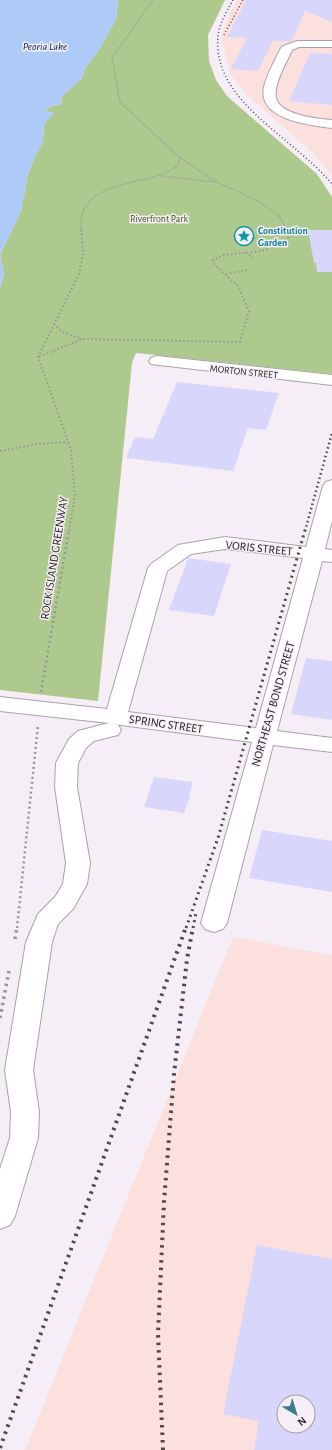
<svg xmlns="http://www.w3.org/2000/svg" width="332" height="1450" viewBox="0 0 332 1450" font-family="'Alegreya Sans',sans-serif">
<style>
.industrial{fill:#fbe0dd;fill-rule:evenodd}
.green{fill:#aec98e}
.water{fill:#aecbf7}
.building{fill:#d9d6fc;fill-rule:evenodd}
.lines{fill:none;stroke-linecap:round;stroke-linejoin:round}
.minor-casing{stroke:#aaa2aa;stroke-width:2}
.path-far3{stroke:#9a959a;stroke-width:1.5;stroke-dasharray:1 1.5;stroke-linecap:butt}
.path-far2{stroke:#9a959a;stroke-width:2;stroke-dasharray:1.5 2.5;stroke-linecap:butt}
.path-far1{stroke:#9a959a;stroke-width:2.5;stroke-dasharray:2 3;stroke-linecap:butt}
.path{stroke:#9a959a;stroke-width:3.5;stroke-dasharray:2.5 4;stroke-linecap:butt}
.minor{fill:#fff;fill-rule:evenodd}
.rail-far3{stroke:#4d494d;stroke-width:1.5;stroke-dasharray:1 2.5;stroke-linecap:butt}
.rail-far2{stroke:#4d494d;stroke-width:2.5;stroke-dasharray:1.5 3;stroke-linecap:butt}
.rail-far1{stroke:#4d494d;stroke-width:3;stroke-dasharray:2 4;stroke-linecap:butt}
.rail{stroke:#4d494d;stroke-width:4;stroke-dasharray:2.5 5;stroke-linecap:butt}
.labels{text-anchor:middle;stroke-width:3;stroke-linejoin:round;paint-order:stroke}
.far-park-label{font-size:10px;fill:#364e0d;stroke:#f6eef6}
.far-culture-label{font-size:10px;font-weight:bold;fill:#0d838f;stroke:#f6eef6;text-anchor:start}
.far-street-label{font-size:10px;fill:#252225;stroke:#f6eef6}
.far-water-label{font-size:11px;font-style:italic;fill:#002865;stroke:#f6eef6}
.street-label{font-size:12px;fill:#252225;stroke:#f6eef6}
</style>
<rect width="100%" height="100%" fill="#f6eef6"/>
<path class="industrial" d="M237 0H332V175L311 151 248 96 236 82 230 73 221 38 230 13Z
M233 937 332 955V1450H25ZM284 1402H308V1426H284Z"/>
<path class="green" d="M118 0H225L208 35 209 61 216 80 227 96 317 174 332 197V374L136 353 132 363 98 701 0 690V288L4 274 0 255 21 211 28 174 35 157 43 141 44 124 53 113 45 111 51 106 61 104 62 96 82 78 85 68 99 50 116 19Z"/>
<path class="water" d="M0 0H118L116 19 99 50 85 68 82 78 62 96 61 104 51 106 45 111 54 113 44 124 43 142 35 157 28 174 21 211 0 255 4 274 0 288Z"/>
<path class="building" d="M246 0H332V22L305 11 292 41H273L258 71 231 69 247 38 227 37Z
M310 53 332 54V105L289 101Z
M308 230H332V272H317L316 263H314Z
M177 382 279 393 266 430 248 428 233 471 126 458 135 437 153 439Z
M188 558 231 564 214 616 169 610Z
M306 658 332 661V720L291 714Z
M154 777 193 782 189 797H190L184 813 144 807Z
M262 830 332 841V892L249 878Z
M257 1245 332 1259V1450H254L259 1421 223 1414ZM284 1402H308V1426H284Z"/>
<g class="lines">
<g class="minor-casing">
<path id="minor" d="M297 41H332V47H299L292 50C287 62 273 85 276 98 280 115 318 119 332 120V128C310 125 257 120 264 87 267 74 275 60 281 48L283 46Z
M157 356 332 375V385L151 364 149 361 151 358Z
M332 480V521L325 549 332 550V562L322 561 277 731 332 738V752L273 745 227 923 223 929 214 932 205 929 201 923 252 742 113 724 118 725 121 730 118 735 94 741 86 748 78 763 77 787 90 863 87 884 73 909 58 924 52 942 33 1070 39 1112 38 1138 15 1216 10 1225 0 1229V1169L10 1138 11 1112 5 1070 26 942 38 914 55 897 63 884 66 863 55 787 56 763 69 739 78 731 109 723 0 711V697L107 709 148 568 151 564 178 545 225 537 306 547 323 486 326 482ZM225 549 303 558 256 728 128 712 167 571 191 554Z"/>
</g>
<path class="path-far3" d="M180 158 215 181 258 201 279 216 287 229
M161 176 215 182
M81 229C78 176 148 189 177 166L180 158 120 102 112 58 153 0"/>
<path class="path-far2" d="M240 233 252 235 249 238 237 236Z
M250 237 274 244
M246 252 253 258
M226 274 247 270
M54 324 62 332 82 339
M39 357 82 339 240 342 249 311 238 286 214 264 213 260 223 255 262 251 291 236 286 228
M0 451 37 444 68 442
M69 531 75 496 71 450 38 357 79 274 83 254 81 228"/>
<path class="path-far1" d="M41 692 69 530
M17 928 38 725"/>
<path class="path" d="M15 939 17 927
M0 1018 9 971"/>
<use href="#minor" class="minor"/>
<path class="rail-far3" d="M233 0C227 11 219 24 218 37 213 88 265 122 299 152 311 162 322 172 332 184
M224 35 243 0"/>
<path class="rail-far2" d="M305 531 332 433"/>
<path class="rail-far1" d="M186 928 218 838 305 530
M193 928 196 913"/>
<path class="rail" d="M0 1448 186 927
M163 1450 158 1334 164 1202 174 1074 187 959 193 927"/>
</g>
<defs>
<g id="sight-ring" transform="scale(1)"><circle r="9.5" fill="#f6eef6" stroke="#0f9aa8" stroke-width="1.5"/><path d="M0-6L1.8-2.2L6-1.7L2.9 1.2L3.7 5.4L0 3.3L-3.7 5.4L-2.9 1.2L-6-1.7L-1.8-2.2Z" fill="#0f9aa8"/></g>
</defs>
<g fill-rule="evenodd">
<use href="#sight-ring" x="244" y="236"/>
</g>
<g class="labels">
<g class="far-park-label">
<text x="159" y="222">Riverfront Park</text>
</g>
<g class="far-culture-label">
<text x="258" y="234">Constitution<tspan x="258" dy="12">Garden</tspan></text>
</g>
<g class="far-street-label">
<text transform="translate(244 371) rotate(6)" y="4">MORTON STREET</text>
</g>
<g class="far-water-label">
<text x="45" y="50">Peoria Lake</text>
</g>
<g class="street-label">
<text transform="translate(259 548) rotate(6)" y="4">VORIS STREET</text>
<text transform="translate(54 558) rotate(-81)" y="4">ROCK ISLAND GREENWAY</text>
<text transform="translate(273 704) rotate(-74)" y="4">NORTHEAST BOND STREET</text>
<text transform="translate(166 724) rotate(8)" y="4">SPRING STREET</text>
</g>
</g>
<g transform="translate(296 1414) rotate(142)"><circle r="19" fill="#f6eef6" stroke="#a29ca2"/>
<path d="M0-3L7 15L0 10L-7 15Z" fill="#3c7e90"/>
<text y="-6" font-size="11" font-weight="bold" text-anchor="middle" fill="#252225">N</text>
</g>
</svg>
